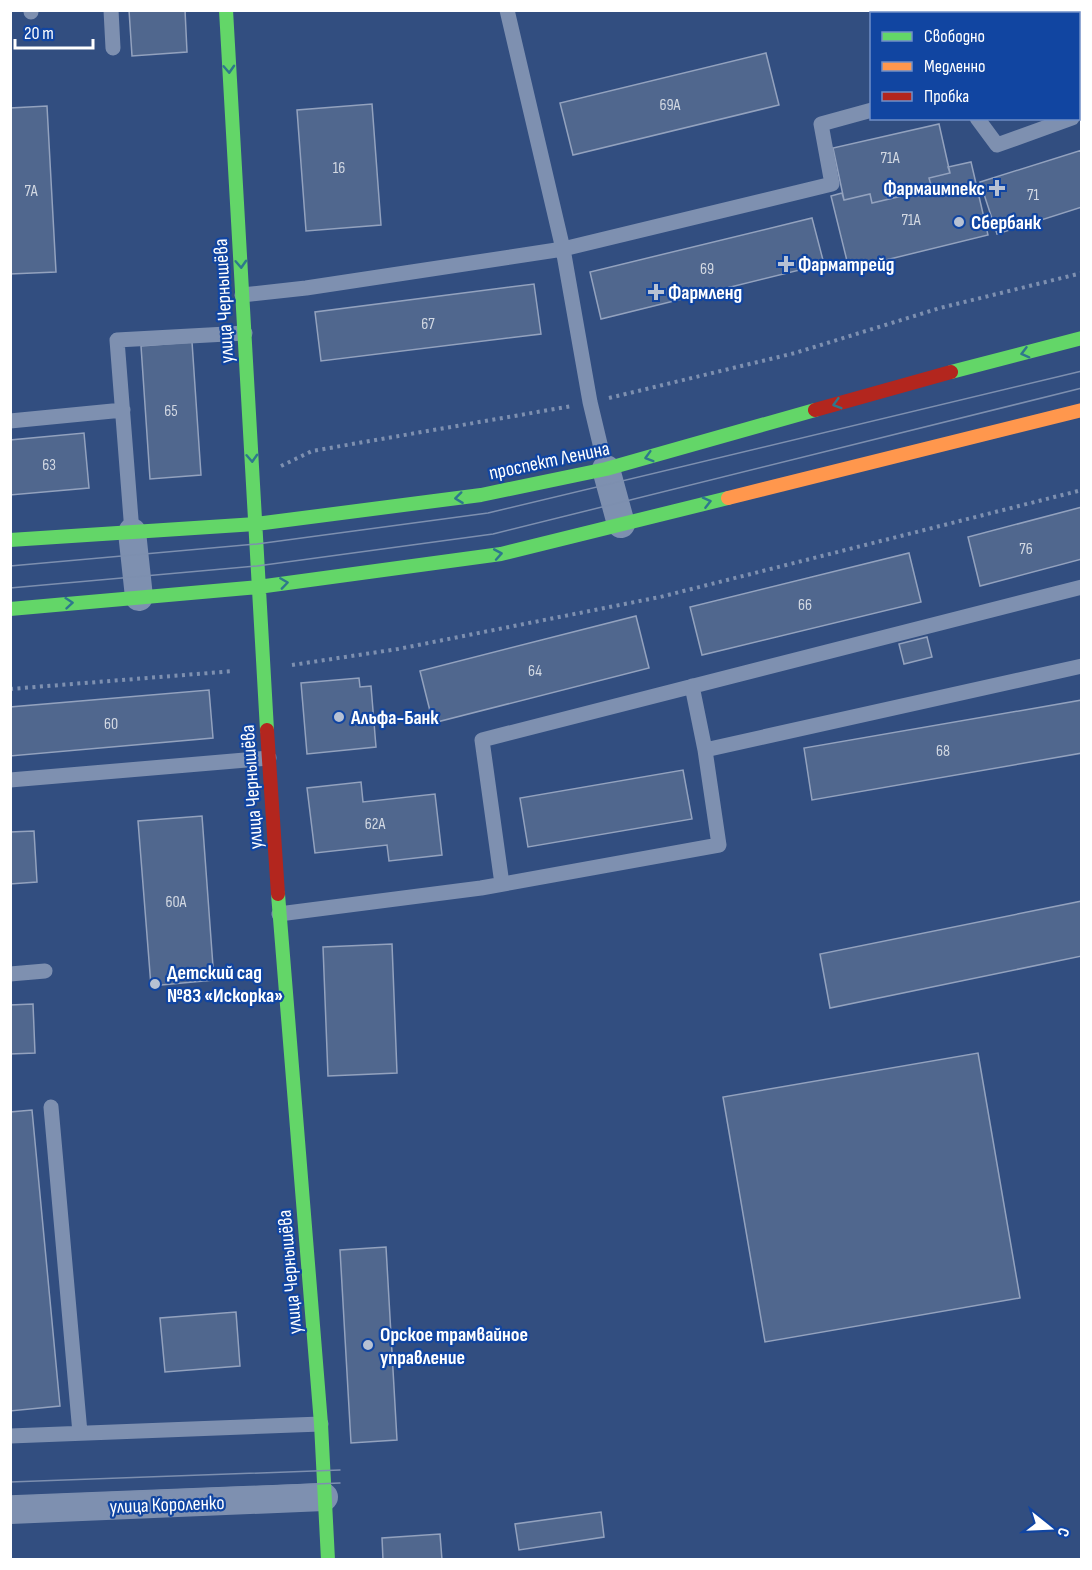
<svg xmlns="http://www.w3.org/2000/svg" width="1092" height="1570" viewBox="0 0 1092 1570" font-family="'Sofia Sans Condensed',sans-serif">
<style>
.building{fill:#50678e;stroke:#93a2be;stroke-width:1.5}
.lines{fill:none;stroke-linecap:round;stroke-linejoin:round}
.path{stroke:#7e90b0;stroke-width:4;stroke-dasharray:3 4.5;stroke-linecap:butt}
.lane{stroke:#7e90b0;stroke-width:15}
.street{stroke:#7e90b0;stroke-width:28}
.fast{stroke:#63d668;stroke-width:14}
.slow{stroke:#ff974d;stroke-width:14}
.jam{stroke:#b3261e;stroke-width:14}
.tram{stroke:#7d8faf;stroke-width:1.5}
.oneway{stroke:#2e788d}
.poi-dot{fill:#b7c1d3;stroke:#1145a1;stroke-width:2}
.labels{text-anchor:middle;stroke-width:4.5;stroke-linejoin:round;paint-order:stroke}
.number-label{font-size:16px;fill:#d3d9e3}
.poi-label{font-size:20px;font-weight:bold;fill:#fff;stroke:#1145a1;text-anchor:start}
.street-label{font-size:20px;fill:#fff;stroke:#1145a1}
</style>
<rect width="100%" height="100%" fill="#324e80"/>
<path class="building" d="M129 10H185L187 52 132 56Z
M766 53 779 105 573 155 560 103Z
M372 104 381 225 306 231 297 110Z
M47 106 56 272 10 274V108Z
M939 124 950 173 929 178 932 189 872 203 870 194 844 200 833 148Z
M1082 150V207L997 234 980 182Z
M971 162 988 235 849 269 831 196 842 193 844 200 870 194 872 203 932 189 929 178 950 173 948 167Z
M812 218 824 264 601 319 590 272Z
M534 284 541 334 321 361 315 312Z
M192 342 201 475 150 479 141 346Z
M84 433 89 488 10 495V440Z
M1082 507V559L980 586 968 537Z
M909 553 921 602 702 655 690 607Z
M636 616 649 668 433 723 420 671Z
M927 637 932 657 904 664 899 644Z
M359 678 360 687 371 686 376 747 307 754 301 683Z
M209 690 213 738 10 756V707Z
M1082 700V753L812 800 804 748Z
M683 770 692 819 528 847 520 798Z
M361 782 363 802 435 794 442 855 389 861 387 845 315 853 307 788Z
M202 816 214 980 151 986 138 821Z
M34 831 37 882 10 884V832Z
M1082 901V956L830 1008 820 954Z
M392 944 397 1073 328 1076 323 947Z
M33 1004 35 1053 10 1054V1005Z
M978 1053 1020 1298 765 1342 723 1097Z
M32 1110 60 1406 10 1411V1112Z
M386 1247 397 1440 351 1443 340 1250Z
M236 1312 240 1366 165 1372 160 1318Z
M601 1512 604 1537 519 1550 515 1524Z
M440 1534 442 1560H383L382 1538Z"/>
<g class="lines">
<path class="path" d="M609 398 795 353 940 308 1082 273
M281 466 312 451 572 406
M292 665 398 649 660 597 1082 490
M10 689 234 671"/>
<path class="lane" d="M31 10V12
M111 10 113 48
M507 10 563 249 590 402 606 469
M977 118 997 145 1072 118
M242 295 306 288 563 249 832 184 821 124 872 110
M10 421 123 410
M132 532 117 340 245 333
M705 750 1082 666
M10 780 269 758
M502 884 482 740 1082 587
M279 914 481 888 719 845 705 750 692 686
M10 974 45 971
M51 1107 80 1433
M10 1436 321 1424"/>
<path class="street" d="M606 469 621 524
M132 532 139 597
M10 1510 324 1497"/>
<path class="fast" d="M226 10 267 730
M951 372 1082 338
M10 540 256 524 481 495 606 469 815 410
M10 609 258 587 501 554 728 498
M278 894 321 1424 328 1560"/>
<path class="slow" d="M728 498 1082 410"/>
<path class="jam" d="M815 410 951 372
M267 730 278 894"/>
<path class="tram" d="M10 566 257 544 488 513 1082 371
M10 588 257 566 493 534 1082 388
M10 1482 340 1470
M10 1496 340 1483"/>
</g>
<defs><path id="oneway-chevron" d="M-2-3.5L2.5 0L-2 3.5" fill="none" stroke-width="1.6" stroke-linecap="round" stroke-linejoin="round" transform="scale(1.5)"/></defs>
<g class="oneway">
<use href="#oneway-chevron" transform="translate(229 69) rotate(87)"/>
<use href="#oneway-chevron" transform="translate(241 264) rotate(87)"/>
<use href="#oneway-chevron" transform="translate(1025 353) rotate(165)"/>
<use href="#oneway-chevron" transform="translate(837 404) rotate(164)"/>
<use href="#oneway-chevron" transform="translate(649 457) rotate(164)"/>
<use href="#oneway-chevron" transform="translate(252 458) rotate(87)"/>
<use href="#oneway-chevron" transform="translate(459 498) rotate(173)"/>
<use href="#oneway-chevron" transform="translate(707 502) rotate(-14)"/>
<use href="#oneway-chevron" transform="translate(498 554) rotate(-10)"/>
<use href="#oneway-chevron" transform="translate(284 583) rotate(-8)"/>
<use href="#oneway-chevron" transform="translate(69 603) rotate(-5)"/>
</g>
<g class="poi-dot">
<path d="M994 179h6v6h6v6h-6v6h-6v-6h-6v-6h6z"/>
<circle cx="959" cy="222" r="6"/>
<path d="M783 255h6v6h6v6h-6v6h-6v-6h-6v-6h6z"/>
<path d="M653 283h6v6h6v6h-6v6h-6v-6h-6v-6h6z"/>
<circle cx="339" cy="717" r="6"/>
<circle cx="155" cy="984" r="6"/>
<circle cx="368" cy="1345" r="6"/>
</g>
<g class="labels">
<g class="number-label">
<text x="670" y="110">69А</text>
<text x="890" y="163">71А</text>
<text x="339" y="173">16</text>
<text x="31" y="196">7А</text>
<text x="1033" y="200">71</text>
<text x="911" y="225">71А</text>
<text x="707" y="274">69</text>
<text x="428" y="329">67</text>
<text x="171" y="416">65</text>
<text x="49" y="470">63</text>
<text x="1026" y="554">76</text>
<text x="805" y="610">66</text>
<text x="535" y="676">64</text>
<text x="111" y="729">60</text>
<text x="943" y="756">68</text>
<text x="375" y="829">62А</text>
<text x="176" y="907">60А</text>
</g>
<g class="poi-label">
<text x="985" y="195" text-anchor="end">Фармаимпекс</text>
<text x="971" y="229">Сбербанк</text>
<text x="798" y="271">Фарматрейд</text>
<text x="668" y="299">Фармленд</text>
<text x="351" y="724">Альфа-Банк</text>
<text x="167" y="979">Детский сад<tspan x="167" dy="23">№83 «Искорка»</tspan></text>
<text x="380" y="1341">Орское трамвайное<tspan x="380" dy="23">управление</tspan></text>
</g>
<g class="street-label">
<text transform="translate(223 301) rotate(-93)" y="7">улица Чернышёва</text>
<text transform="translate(549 460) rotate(-12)" y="7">проспект Ленина</text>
<text transform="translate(251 787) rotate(-94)" y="7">улица Чернышёва</text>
<text transform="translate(289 1272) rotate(-95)" y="7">улица Чернышёва</text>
<text transform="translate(167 1504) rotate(-2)" y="7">улица Короленко</text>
</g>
</g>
<rect width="1092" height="1570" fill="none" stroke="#ffffff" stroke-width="24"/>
<rect x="870" y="12" width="210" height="108" fill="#1145a1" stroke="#708fc7" stroke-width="1.5"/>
<rect x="882" y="32" width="30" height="9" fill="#63d668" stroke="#708fc7" stroke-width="1.5"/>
<text x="924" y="42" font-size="18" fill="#ffffff">Свободно</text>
<rect x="882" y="62" width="30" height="9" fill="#ff974d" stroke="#708fc7" stroke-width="1.5"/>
<text x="924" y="72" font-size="18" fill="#ffffff">Медленно</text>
<rect x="882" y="92" width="30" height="9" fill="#b3261e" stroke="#708fc7" stroke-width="1.5"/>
<text x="924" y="102" font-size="18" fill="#ffffff">Пробка</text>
<g transform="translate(1050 1528) rotate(108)" stroke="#1145a1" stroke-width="4.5" paint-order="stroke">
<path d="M0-4.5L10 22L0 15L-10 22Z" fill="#ffffff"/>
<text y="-9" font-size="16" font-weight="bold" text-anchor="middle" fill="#ffffff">С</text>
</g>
<path d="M15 39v9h78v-9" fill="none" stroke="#ffffff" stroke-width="3"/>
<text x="24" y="39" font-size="18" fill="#ffffff" stroke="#1145a1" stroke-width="4.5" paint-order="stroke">20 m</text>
</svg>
